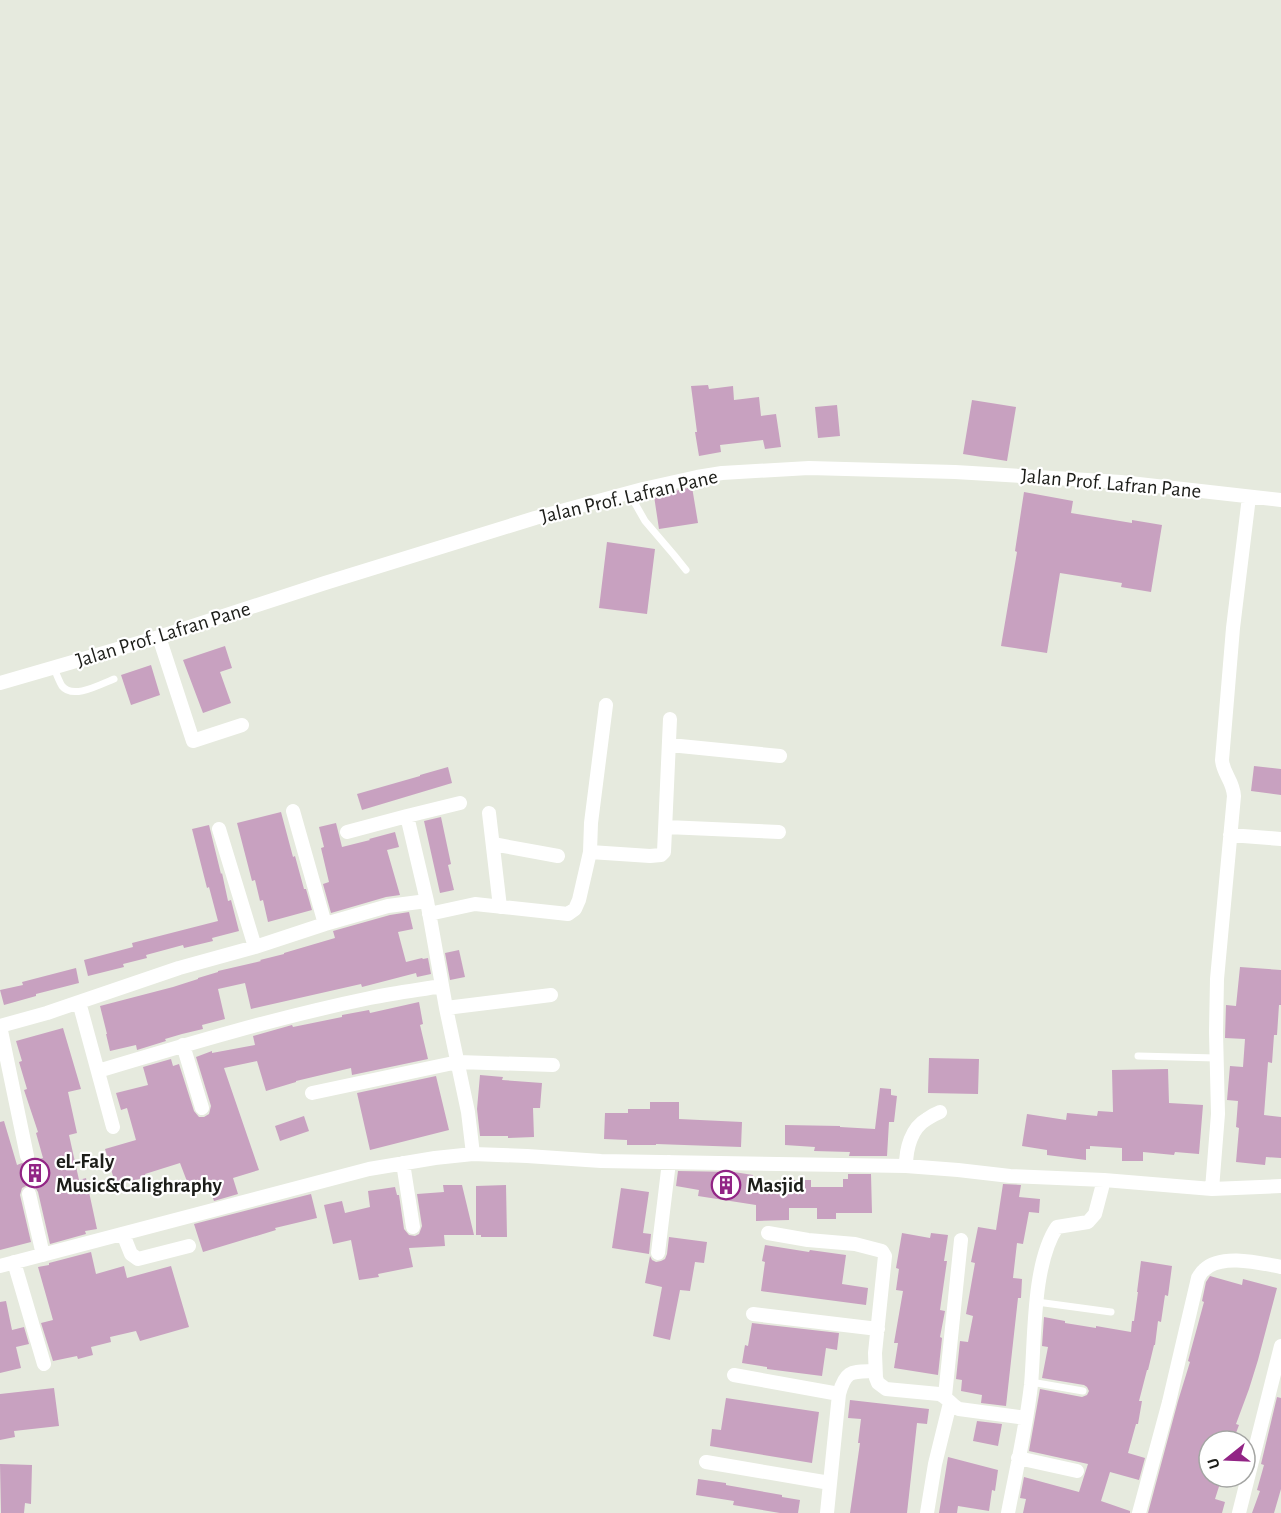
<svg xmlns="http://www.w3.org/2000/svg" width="1281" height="1513" viewBox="0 0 1281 1513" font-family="'Alegreya Sans',sans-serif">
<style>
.building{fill:#c8a1c0}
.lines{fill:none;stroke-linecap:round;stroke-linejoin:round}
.service{stroke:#fff;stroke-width:7}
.minor{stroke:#fff;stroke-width:14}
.labels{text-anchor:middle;stroke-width:4.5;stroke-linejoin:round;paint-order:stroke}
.street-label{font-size:21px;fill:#1c1d19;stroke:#fff}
.poi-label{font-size:21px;font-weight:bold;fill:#1c1d19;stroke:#fff;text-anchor:start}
</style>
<rect width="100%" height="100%" fill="#e6eade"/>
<path class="building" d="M708 385 709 389 733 386 734 400 759 397 761 416 776 414 781 447 765 449 763 440 720 445 721 452 699 456 695 432H697L691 386Z
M972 400 1016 407 1007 461 963 454Z
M837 405 840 436 818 438 815 407Z
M692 487 698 523 659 529 654 496Z
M1024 492 1073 501 1071 513 1132 523V520L1162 525 1151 592 1121 587 1122 583 1060 573 1047 653 1001 646 1017 552 1015 551Z
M607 542 655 549 647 614 599 608Z
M225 646 232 668 220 672 231 703 203 713 183 660Z
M151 665 160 695 131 705 121 675Z
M1254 766 1281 769V795L1251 791Z
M448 767 452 783 362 810 357 794 420 776V775Z
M281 812 293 857 295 856 304 889H306L312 910 268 922 263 900 260 901 255 880 252 881 237 823Z
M441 817 451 864 448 865 454 890 440 893 424 821Z
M336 823 342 847 370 840 369 839 395 832 399 847 387 850 400 895 386 897 331 913 323 884 329 882 321 848 324 847 319 827Z
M209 825 221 874 222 873 228 901 231 900 239 931 212 938 213 941 184 948 183 945 146 955 147 958 123 964 124 967 88 976 84 960 133 947 132 943 218 921 209 887 207 888 192 829Z
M409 912 413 929 398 932 406 962 422 958 423 959 428 958 431 974 417 977 416 973 362 987 361 984 251 1009 245 983 218 989 225 1019 202 1025 203 1029 182 1034 165 1039 166 1041 137 1050 136 1045 110 1051 106 1034H107L100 1006 173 987 198 979V978L218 972V971L261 961 260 960 284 954V953L335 938 333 931 390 915Z
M459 950 465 977 450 980 445 953Z
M1240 967 1281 970V1005H1279L1277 1035H1274L1272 1063 1268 1062 1264 1115 1281 1117V1158L1266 1157 1265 1165 1236 1162 1239 1128 1236 1127 1238 1101 1227 1100 1230 1066 1243 1067 1245 1039 1225 1038 1226 1005 1236 1006Z
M76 968 79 983 36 994V996L4 1005 0 990 23 985 22 982Z
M419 1002 423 1024 420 1025 428 1059 352 1075 351 1068 296 1081V1082L266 1091 257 1061 224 1068 259 1170 233 1178 238 1194 214 1201 206 1178 188 1184 180 1163 145 1174 146 1177 116 1186 105 1149 136 1140 127 1108 121 1110 116 1093 148 1085 143 1067 171 1059 173 1066 179 1064 194 1111 199 1117H204L209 1114 211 1106 196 1057 212 1051V1053L255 1045 253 1036 292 1025 293 1027 342 1017V1015L369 1010 370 1013Z
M63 1028 81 1089 68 1092 77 1133 69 1135 79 1180 86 1178 97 1229 85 1231 86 1234 50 1244 38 1192 35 1187 28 1185 22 1188 20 1195 31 1242 0 1250V1122L4 1121 17 1165 22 1163 29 1165 35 1160 43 1158 36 1133 38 1132 24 1090 27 1089 19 1062 22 1061 16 1041Z
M929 1058 979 1059 978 1094 928 1093Z
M1168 1069 1169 1103 1203 1105 1199 1154 1175 1152 1174 1155 1143 1152V1161H1122V1148L1090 1146V1149H1086V1160L1047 1155V1150L1022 1146 1027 1114 1066 1120 1067 1113 1097 1116 1098 1111 1113 1112 1112 1070Z
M480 1075 503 1077 502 1080 542 1083 540 1108H533L534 1137 508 1138V1136H480L477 1109Z
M436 1076 449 1130 370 1150 357 1093Z
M880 1088 891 1089V1095L897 1096 894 1122H889L887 1156H849L850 1152 814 1151 815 1147 785 1145V1125L840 1126V1127L875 1129Z
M650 1102H679V1119L742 1122 741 1147 656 1144V1145H627V1140L604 1139 605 1113H628V1109H650Z
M304 1116 309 1131 280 1141 275 1126Z
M678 1171 734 1172 753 1175 752 1183H793V1180H811V1187H843V1179H848V1174H871L872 1213H836V1219H817V1208H789V1220L756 1221V1205L698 1196 699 1190 676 1186Z
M1003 1184 1021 1185 1019 1197 1040 1199 1039 1213 1029 1212 1023 1244 1017 1243 1013 1278 1022 1279 1021 1298H1018L1006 1406 981 1403 982 1395 961 1391 962 1380 956 1379 960 1341 968 1342 973 1316 966 1314 975 1263 971 1262 978 1227 996 1230Z
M443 1185H462L474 1235H444L445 1246 409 1248 413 1267 378 1274 379 1277 359 1280 351 1240 333 1244 324 1205 342 1201 345 1213 370 1207 368 1191 395 1187 397 1195H399L404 1229 409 1235 415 1236 419 1234 422 1226 417 1194 444 1192Z
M506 1185 507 1237H481V1235H476V1186Z
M621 1188 649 1192 643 1233 651 1234 649 1254 612 1248Z
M311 1194 317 1218 275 1228 276 1230 203 1252 194 1224Z
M902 1233 930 1238 931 1233 948 1235 944 1261H947L940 1310 945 1311 940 1337 942 1338 938 1375 894 1368 898 1343H894L903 1291 896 1290 899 1269 896 1268Z
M669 1237 707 1242 704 1263 695 1262 690 1291 680 1290 670 1340 653 1336 662 1287 645 1283 650 1256 652 1260 656 1262 661 1261 665 1259 667 1254Z
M765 1245 809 1252 810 1250 846 1255 842 1284 868 1288 866 1305 761 1291 765 1262 762 1261Z
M91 1252 96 1274 124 1266 127 1278 171 1266 189 1327 140 1341 136 1331 110 1337 111 1342 91 1347 93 1355 78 1359 77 1356 53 1361 41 1323 53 1320 38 1267 49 1265V1263Z
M1141 1261 1172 1266 1168 1296 1165 1295 1161 1322 1158 1321 1155 1345H1154L1148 1370H1147L1139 1401H1142L1138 1424H1136L1128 1453 1145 1458 1139 1480 1110 1472 1101 1501 1130 1511V1513H1023L1026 1499 1020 1498 1024 1477 1079 1492 1088 1464 1029 1451 1040 1389 1082 1397 1087 1395 1089 1391 1087 1387 1084 1385 1042 1378 1048 1347 1042 1346 1044 1317 1065 1321V1323L1096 1328V1326L1131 1332 1132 1321H1134L1138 1292H1137Z
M1210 1276 1242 1285 1243 1279 1277 1288 1258 1360 1249 1389 1236 1424 1239 1425 1233 1441H1209V1477H1222L1215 1499 1225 1502 1222 1513H1148L1178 1401 1190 1362 1188 1361 1204 1302 1202 1301 1206 1282Z
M6 1301 12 1330 24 1327 29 1344 16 1347 21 1368 0 1373V1302Z
M752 1323 839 1333 837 1350 826 1348 822 1376 767 1369V1367L742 1363 745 1345 748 1346Z
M54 1388 59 1426 14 1431 15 1437 0 1440V1394Z
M1277 1397 1281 1398V1489L1274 1513H1252L1260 1491 1257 1490 1264 1465 1261 1464Z
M726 1398 819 1412 812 1463 710 1446 712 1429 721 1430Z
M850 1400 929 1409 927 1424 917 1423 907 1513H850L860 1443H858L861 1419 848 1418Z
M977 1421 1002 1424 998 1446 973 1441Z
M948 1457 998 1470 995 1491 992 1490 989 1511 958 1506 957 1513H939Z
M0 1464 32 1465 31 1504 25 1503 24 1513H1Z
M698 1479 726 1483V1485L782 1495V1497L800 1500 798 1513H780L751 1508 733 1505 734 1501 696 1495Z"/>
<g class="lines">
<path class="service" d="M629 493 645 521 674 555 686 570
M54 668C56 673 59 681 62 686 73 700 101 684 114 679
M1138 1056 1216 1058
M1037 1302 1111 1312
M1031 1382 1083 1391"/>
<path class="minor" d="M159 637 193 741 242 725
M0 683 159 637 325 583 535 518 643 489 697 477 722 473 809 468 955 472 1121 482 1281 500
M670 745 780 756
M293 811 325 924
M489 813 500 907
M666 827 779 832
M219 829 255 947
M347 832 407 816
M1230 835 1281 839
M493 844 558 856
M590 852 650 856 661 855 664 852 670 719
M427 901 407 816 460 803
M429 914 475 904 568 914 575 909 579 900 590 852 591 823 606 705
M79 1002 113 1127
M446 1008 551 995
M0 1026 47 1013 179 968 255 947 325 924 388 906 427 901 446 1008 468 1112 473 1154
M0 1026 27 1156
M183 1045 202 1108
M98 1071C188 1044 278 1017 370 998 394 993 418 990 442 986
M312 1093 458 1062 553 1065
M403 1163 413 1227
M906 1166C906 1149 911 1128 927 1119 931 1116 935 1114 940 1112
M1212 1189 1218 1114 1216 1032 1217 979 1234 796C1233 780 1223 774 1222 760L1233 628 1249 497
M29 1194 43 1255
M768 1233 808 1240 855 1244 882 1251 885 1256 875 1353 876 1378 878 1383 886 1389 939 1394C947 1397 951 1405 959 1409L1026 1418
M123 1234 131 1254 138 1259 189 1246
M658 1253 669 1162
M14 1262 44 1364
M0 1266 369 1169 435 1158 473 1154 527 1156 601 1161 906 1166 958 1170 1010 1176 1104 1180 1212 1189 1281 1186
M753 1314 878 1329
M734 1375 839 1394
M945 1396 961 1240
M1018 1458 1077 1471
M706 1462 830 1483
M827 1513 839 1394C846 1369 852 1372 875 1371
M927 1513 935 1464 950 1403
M1008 1513C1016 1471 1026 1428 1031 1385 1035 1341 1032 1264 1057 1227L1088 1222 1095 1214 1104 1180
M1139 1513 1169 1402 1198 1278C1200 1275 1201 1272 1204 1270 1221 1253 1260 1263 1281 1267
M1239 1513 1281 1346"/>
</g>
<defs>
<g id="building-ring" transform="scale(1.5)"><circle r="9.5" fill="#fff" stroke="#922485" stroke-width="1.5"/><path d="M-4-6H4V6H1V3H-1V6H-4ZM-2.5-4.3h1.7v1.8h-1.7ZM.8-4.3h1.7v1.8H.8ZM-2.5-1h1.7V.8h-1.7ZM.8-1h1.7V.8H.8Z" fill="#922485"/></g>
</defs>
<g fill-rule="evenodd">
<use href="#building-ring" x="35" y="1173"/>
<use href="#building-ring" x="726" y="1185"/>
</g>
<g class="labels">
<g class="street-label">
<text transform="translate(1111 483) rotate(5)" y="7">Jalan Prof. Lafran Pane</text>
<text transform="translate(629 496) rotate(-13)" y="7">Jalan Prof. Lafran Pane</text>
<text transform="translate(163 634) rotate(-17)" y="7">Jalan Prof. Lafran Pane</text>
</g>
<g class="poi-label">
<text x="56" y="1168">eL-Faly<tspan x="56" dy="24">Music&amp;Calighraphy</tspan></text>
<text x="747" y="1192">Masjid</text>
</g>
</g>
<g transform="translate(1227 1459) rotate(252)"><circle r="28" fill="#ffffff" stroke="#a4a5a3" stroke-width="1.5"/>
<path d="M0-4.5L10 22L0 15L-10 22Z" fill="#922485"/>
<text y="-9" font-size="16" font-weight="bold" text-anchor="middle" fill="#1c1d19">U</text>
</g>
</svg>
